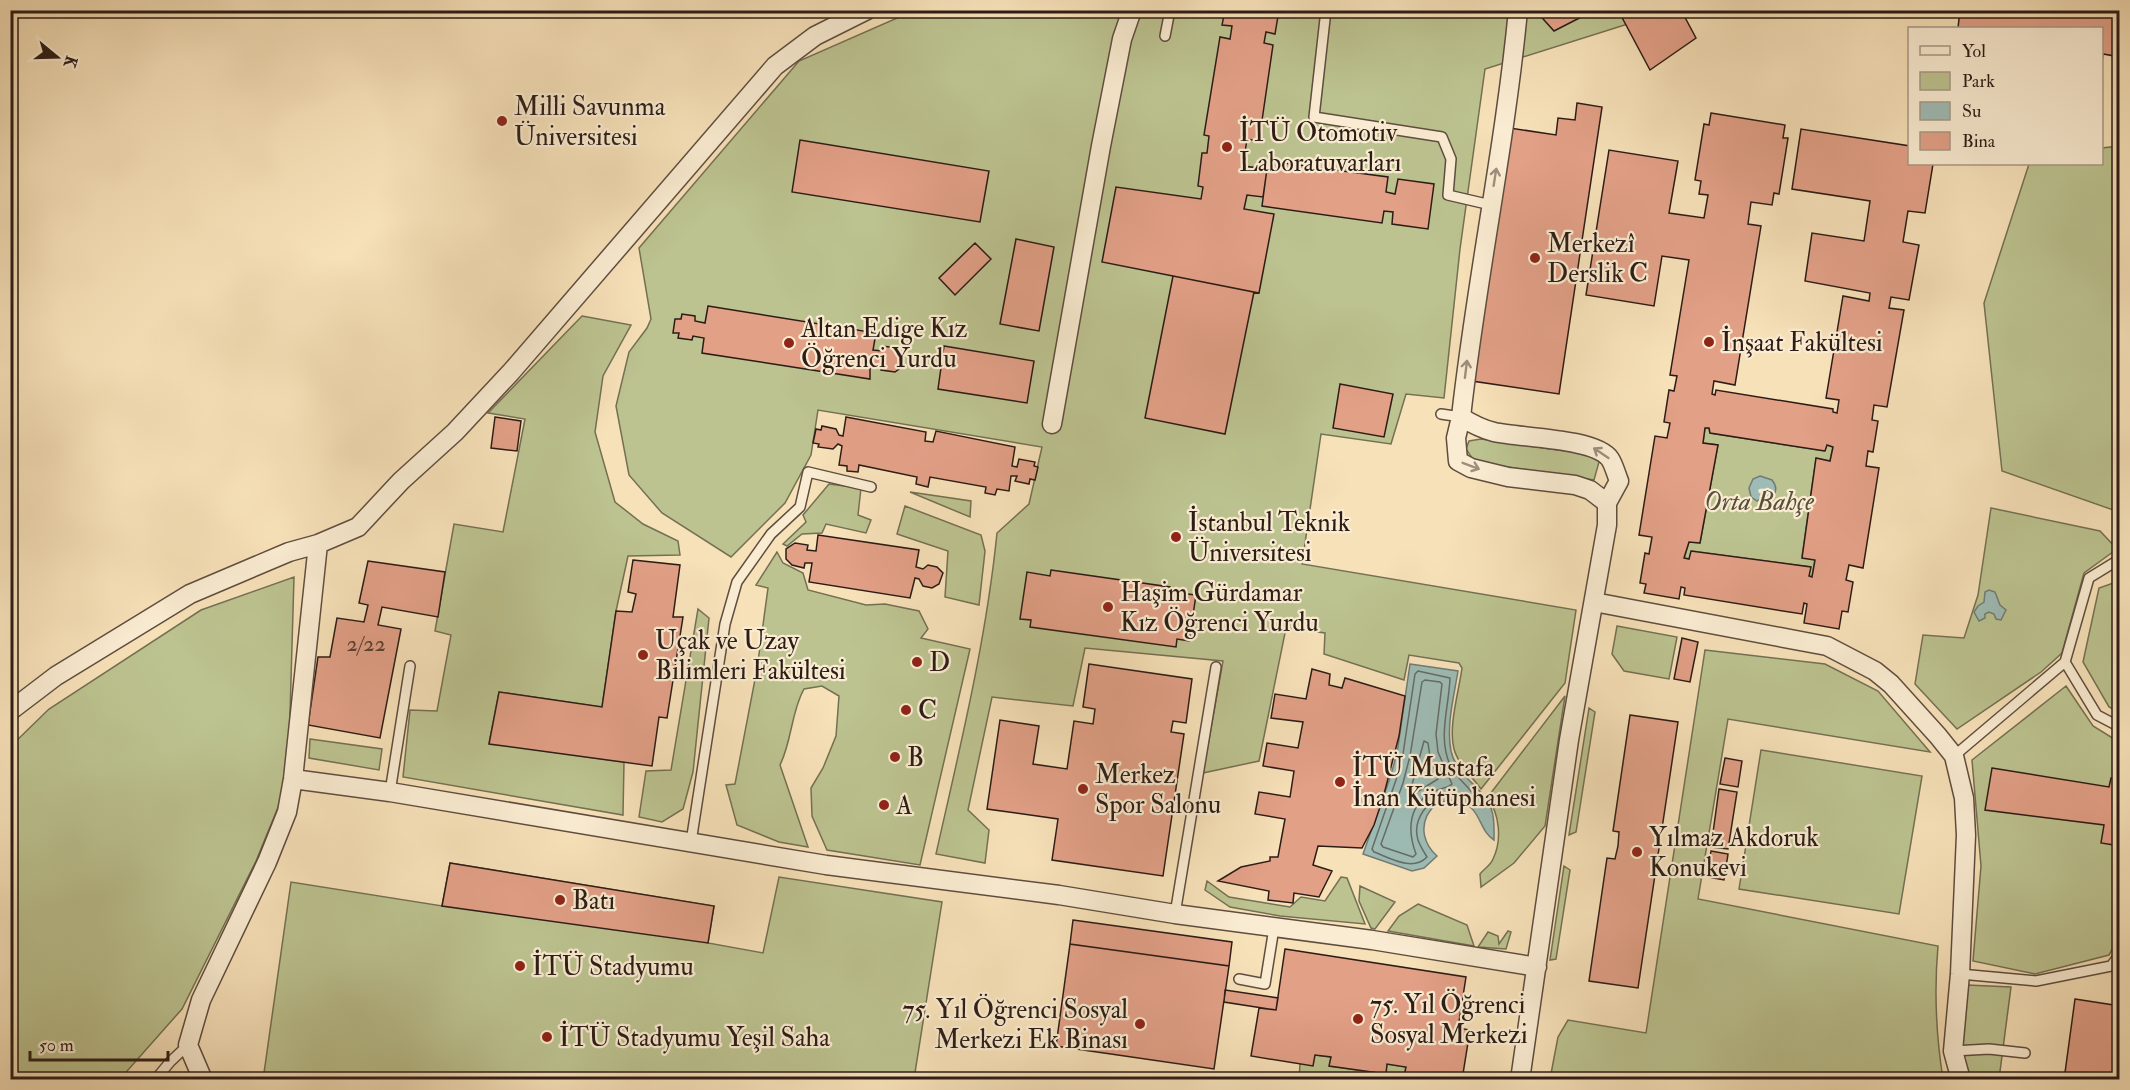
<svg xmlns="http://www.w3.org/2000/svg" width="2130" height="1090" viewBox="0 0 2130 1090" font-family="'IM FELL Double Pica',serif">
<style>
.green{fill:#bcc390;stroke:#747053;stroke-width:1.5}
.water{fill:#9ebcb5;stroke:#707c75;stroke-width:1.5}
.lines{fill:none;stroke-linecap:round;stroke-linejoin:round}
.shore{stroke:#656c66;stroke-width:1.5}
.building{fill:#e2a087;stroke:#2c1c16;stroke-width:1.5;fill-rule:evenodd}
.service-casing{stroke:#5f4d3f;stroke-width:12}
.minor-casing{stroke:#5f4d3f;stroke-width:21}
.service{stroke:#faecd2;stroke-width:9}
.minor{stroke:#faecd2;stroke-width:18}
.oneway{stroke:#9d8e7d}
.poi-dot{fill:#8f2418;stroke:#faecd2;stroke-width:2}
.labels{text-anchor:middle;stroke-width:4.5;stroke-linejoin:round;paint-order:stroke}
.number-label{font-size:22px;fill:#5a3d32}
.poi-label{font-size:26px;fill:#2c1c16;stroke:#faecd2;text-anchor:start}
.park-label{font-size:26px;font-style:italic;fill:#574e3b;stroke:#faecd2}
</style>
<rect width="100%" height="100%" fill="#f7e1b9"/>
<filter id="stains"><feTurbulence type="fractalNoise" baseFrequency=".00333" numOctaves="4"/><feColorMatrix values="0 0 0 0 .2 0 0 0 0 .09 0 0 0 0 .02 0 0 0 .5 -.17"/></filter>
<radialGradient id="worn" r=".72"><stop offset=".6" stop-color="#630" stop-opacity="0"/><stop offset="1" stop-color="#630" stop-opacity=".3"/></radialGradient>
<path class="green" d="M913 11H1669L1485 69 1460 249 1444 398 1406 394 1391 444 1321 434 1302 564 1576 610 1565 683 1481 789C1472 777 1458 764 1454 749 1448 727 1459 691 1462 668L1459 663 1409 655 1404 680 1324 654 1325 633 1286 628 1259 761 1203 773 1223 661 1085 648 1073 706 992 697 968 810 989 830 985 863 936 854C960 747 986 642 997 533L1029 504 1042 447 818 410 811 455 785 503 731 557 662 513 629 475 616 406 629 352 647 328 651 319 639 248 799 61Z
M2119 146H2120L2119 512 2002 471 1984 303 2029 164H2102V148Z
M582 316 631 325 603 376 595 432 615 502 643 524 678 541 680 555 628 556 616 611 602 707 499 692 489 743 624 762 623 815 403 777 410 710 437 711 451 635 435 631 454 524 503 532 525 419 488 413Z
M1705 428H1709L1710 433 1824 451 1827 445 1833 447 1830 461 1816 459 1802 557 1815 560 1812 577 1809 576 1810 567 1692 551 1689 559 1684 558 1689 542 1700 543 1718 445 1703 443Z
M1481 439 1593 455 1599 462 1594 480 1482 463 1472 458 1466 449 1469 441Z
M829 484 861 488 858 515 871 520 866 533 826 524 822 533 802 534 787 546 783 544 806 522 803 515Z
M910 492 971 501 970 517Z
M905 506 981 535 985 551 979 605 945 597 948 551 897 534Z
M1991 508 2100 531 2117 549 2084 573 2062 653 2041 672 1957 729 1915 684 1923 635 1964 638 1978 595Z
M777 552 783 563 803 573 808 590 866 605 885 604 919 611 928 629 921 638 970 649 920 865 827 850 812 816 811 788 823 768 836 736 839 696 822 686 804 689C791 712 792 741 780 765L808 847 779 842 737 825 726 785 735 784 757 669 768 588 756 585Z
M294 577 288 783 256 861 182 1009 120 1079 11 1080V746L49 709 201 610Z
M2119 581H2120L2119 712 2109 707 2083 662 2099 588Z
M698 609 709 618 693 772 683 809 662 822 639 817 646 771 671 770Z
M1617 626 1677 637 1669 679 1624 671 1612 654Z
M1705 650 1825 664 1878 691 1930 752 1728 719 1698 899 1938 946C1934 991 1936 1035 1943 1079H1550L1558 1037 1568 1020 1646 1033Z
M2066 686 2093 726 2119 742 2120 936 2109 955 2035 974 1973 961 1981 866 1972 760Z
M1565 696 1545 826 1514 863 1481 887 1480 874C1484 869 1491 865 1493 859 1502 841 1500 813 1487 798Z
M1589 708 1595 712 1576 832 1569 835Z
M310 739 382 749 379 770 309 758Z
M1761 750 1922 776 1899 914 1739 889Z
M450 863 714 906 708 943 763 953 779 877 942 902 914 1079 263 1080 291 882 442 906Z
M1564 866 1570 870 1556 959 1550 960Z
M1341 877 1347 878 1365 924 1280 916 1230 907 1205 890 1207 881 1229 897 1290 907 1301 897 1325 901Z
M1360 886 1395 902 1375 929 1371 928 1359 901Z
M1418 904 1467 925 1474 946 1388 931 1399 916Z
M1508 931 1511 932 1506 949 1478 947 1488 932 1498 936 1499 944Z
M1967 985 2011 987 1999 1079H1967L1961 1059Z
M1315 1055 1331 1057 1330 1066 1385 1074 1387 1064 1406 1067 1405 1076 1427 1080H1299L1300 1064Z"/>
<path class="water" d="M1760 476 1772 480C1776 485 1777 491 1773 496H1763L1757 501 1751 497 1749 488 1753 479Z
M1989 590 1995 592 2000 605 2006 610 2001 620 1996 619 1994 614 1989 612 1985 614V618L1979 621 1974 612 1978 606 1984 602 1985 592Z
M1410 664 1458 671C1454 696 1446 726 1451 751 1457 777 1482 786 1491 808 1495 818 1494 830 1494 840 1479 831 1481 808 1461 802 1430 792 1409 831 1437 856L1424 868 1412 871 1363 854 1390 778 1397 753Z"/>
<g class="lines">
<path class="shore" d="M1418 671 1450 678C1449 708 1437 738 1451 767 1457 779 1469 786 1475 797L1472 800C1464 797 1457 794 1449 795 1428 797 1412 820 1418 840 1420 846 1424 852 1427 857 1413 872 1390 858 1374 852L1372 849 1396 780 1403 754 1415 674Z
M1425 680 1440 682 1442 684 1436 734 1438 752 1452 784C1448 788 1441 788 1435 791 1408 803 1407 830 1416 854L1413 857 1383 847 1381 844 1403 783 1410 756 1422 682Z
M1424 741 1428 743 1430 757 1438 779 1412 795 1410 792Z"/>
</g>
<path class="building" d="M1225 10H1279L1275 34 1266 32 1264 43 1273 45 1259 141 1247 139 1243 166 1267 169 1263 197 1247 195 1244 209 1274 214 1259 293 1102 262 1116 187 1201 199 1203 187 1198 186 1202 153H1207L1209 136 1204 135 1220 37 1230 39 1232 26 1222 25Z
M1535 10H1595L1554 31Z
M1618 10H1681L1696 38 1650 70Z
M1960 10H2120V57L2103 54 2102 63V28H1958Z
M1577 103 1602 107 1559 394 1472 381 1510 128 1556 135 1558 118 1575 120Z
M1711 113 1785 125 1783 138H1788L1779 194 1774 193 1772 205 1751 202 1748 224 1761 226 1735 385 1714 381 1712 394 1715 395 1716 390 1833 409V412L1837 413 1839 400 1826 398 1843 296 1869 301 1870 293 1805 281 1812 233 1864 241 1870 201 1792 189 1801 129 1910 146V164H1933L1925 213 1908 211 1903 242 1919 245 1909 300 1891 297 1889 308 1904 310 1887 407 1874 405 1872 420 1878 421 1873 452 1868 451 1866 466 1879 468 1863 568 1849 565 1846 580 1853 582 1848 612 1842 611 1839 629 1804 623 1807 604 1804 603 1802 614 1684 595 1685 588 1681 587 1679 599 1644 593 1646 584 1640 583 1645 553 1649 554 1652 537 1639 535 1655 436 1667 438 1670 423 1664 422 1669 390 1674 391 1677 376 1670 375 1689 260 1662 256 1654 306 1586 295 1609 150 1678 161 1669 213 1704 218 1708 195 1699 194 1701 181 1695 180 1704 124 1709 125ZM1705 428H1709L1710 433 1825 451 1827 445 1833 447 1830 461 1816 458 1802 558 1815 560 1812 577 1809 576 1811 567 1691 551 1689 559 1684 558 1689 542 1700 543 1718 445 1703 443Z
M800 140 989 171 980 222 792 192Z
M1268 161 1388 177 1386 192 1395 194 1398 179 1434 184 1428 229 1392 224 1393 212 1384 211 1382 223 1262 206Z
M1016 239 1054 247 1039 331 1000 324Z
M975 243 991 259 955 295 939 278Z
M1173 276 1254 292 1225 434 1145 418Z
M708 306 876 333 873 350 882 351V346L897 348 902 355 899 369 895 372 881 370V367L870 366V379L702 353 704 338 693 336 692 340 678 338 679 333H673L675 319H681L682 314 695 316V321L705 323Z
M944 346 1034 361 1027 403 938 389Z
M1340 384 1393 394 1384 437 1333 428Z
M495 417 521 421 517 451 491 448Z
M846 417 926 432 925 441 933 442 936 431 1015 447 1012 466 1017 467 1019 459 1035 462 1034 466 1038 467 1035 480 1030 479 1029 484 1015 481 1017 476H1011L1009 491 997 489 995 495 985 493 986 487 930 477 928 487 916 484 917 477 859 465 858 472 847 471V466L839 465 842 446 838 444 833 449 818 447 819 444 813 443 816 429 821 430 822 426 836 429 839 435 843 436Z
M818 535 919 550 916 567 923 569 928 565 937 567 943 573 939 584 932 588 923 586 919 579 915 578 910 598 809 582 812 563H805L804 568 792 565 786 559V549L795 543 808 545 807 550 816 551Z
M633 560 680 565 673 617H683L667 718 659 717 652 766 489 744 499 692 602 707 616 611 632 612 636 594 628 592Z
M368 561 445 572 438 617 382 607 378 625 401 629 380 738 308 725 318 657H330L337 618 364 622 368 605 359 603Z
M1051 570 1170 587 1169 592 1196 595 1189 641 1177 639 1176 647 1030 627 1031 620 1020 619 1027 572 1050 576Z
M1682 638 1698 642 1690 682 1674 679Z
M1089 664 1192 679 1186 723 1173 721 1171 732 1184 734 1163 876 1052 860 1058 819 987 809 1000 720 1039 726 1033 764 1067 769 1074 721 1093 724 1095 709 1083 707Z
M1312 669 1330 674 1329 685 1342 688 1345 678 1405 696 1399 736 1383 798 1374 825 1362 848 1318 846 1313 865 1332 871 1319 897 1294 893 1293 903 1268 900 1269 891 1218 881 1241 867 1270 861V857H1278L1285 819 1255 814 1259 792 1290 797 1294 771 1263 766 1267 743 1298 748 1303 722 1271 718 1275 694 1306 699Z
M1630 715 1678 722 1638 988 1589 981 1607 858 1615 859 1618 846 1619 832 1613 831Z
M1725 758 1742 761 1738 787 1720 784Z
M1992 768 2109 787 2111 778 2120 779V846L2101 843 2104 825 1985 810Z
M1719 789 1737 792 1728 849 1711 847Z
M1711 851 1728 854 1724 880 1707 877Z
M450 863 714 906 708 943 442 906Z
M1073 920 1232 942 1229 966 1070 944Z
M1070 944 1229 966 1214 1069 1056 1046Z
M1285 949 1466 977 1458 1028 1470 1030 1462 1080H1427L1404 1076 1406 1067 1387 1064 1386 1074 1329 1066 1331 1057 1315 1055 1313 1066 1251 1056 1259 1008 1276 1010Z
M1225 990 1278 998 1276 1010 1224 1002Z
M2075 999 2120 1006V1080H2064Z"/>
<g class="lines">
<g class="service-casing">
<path id="service" d="M1326 10 1314 117 1442 137 1451 159 1448 195 1491 205
M1165 36 1170 10
M1441 414 1461 417
M2120 559 2089 578 2065 662 2097 715 2120 727
M1954 756 2065 662
M390 792 410 666
M691 842 725 624 737 582 771 534 800 507 808 472 871 487
M1175 914 1216 667
M1960 974 2036 981 2111 966 2120 954
M1239 979 1265 984 1274 928
M1953 1051 1989 1049 2025 1053
M155 1080 170 1062 188 1045"/>
</g>
<g class="minor-casing">
<path id="minor" d="M1518 10C1505 147 1476 281 1461 417 1472 424 1482 429 1494 432 1520 438 1596 438 1610 459 1614 465 1616 474 1619 481L1607 503V525L1569 740 1520 1080
M1461 417 1456 438 1458 461 1471 468 1508 477 1575 485 1590 490 1607 503
M1052 424 1101 146 1122 39 1132 10
M1594 602 1827 646 1875 671 1891 684 1938 736 1954 756 1964 798 1966 835 1960 974 1953 1051 1961 1080
M10 711 56 676 190 594 289 552 318 544 358 527 401 481 455 432 511 372 775 66 815 36 867 10
M293 779 390 792 826 865 1059 895 1175 914 1372 940 1537 967
M203 1080 188 1045 201 1000 267 862 287 812 293 779 318 544"/>
</g>
<use href="#service" class="service"/>
<use href="#minor" class="minor"/>
</g>
<defs><path id="oneway-shaft" d="M-6 0H5M1.5-3L5.5 0L1.5 3" fill="none" stroke-width="1.6" stroke-linecap="round" stroke-linejoin="round" transform="scale(1.5)"/></defs>
<g class="oneway">
<use href="#oneway-shaft" transform="translate(1495 177) rotate(-81)"/>
<use href="#oneway-shaft" transform="translate(1466 369) rotate(-83)"/>
<use href="#oneway-shaft" transform="translate(1601 453) rotate(-146)"/>
<use href="#oneway-shaft" transform="translate(1471 466) rotate(21)"/>
</g>
<g class="poi-dot">
<circle cx="502" cy="121" r="6"/>
<circle cx="1227" cy="147" r="6"/>
<circle cx="1535" cy="258" r="6"/>
<circle cx="1709" cy="342" r="6"/>
<circle cx="789" cy="343" r="6"/>
<circle cx="1176" cy="537" r="6"/>
<circle cx="1108" cy="607" r="6"/>
<circle cx="643" cy="655" r="6"/>
<circle cx="917" cy="662" r="6"/>
<circle cx="906" cy="710" r="6"/>
<circle cx="895" cy="757" r="6"/>
<circle cx="1340" cy="782" r="6"/>
<circle cx="1083" cy="789" r="6"/>
<circle cx="884" cy="805" r="6"/>
<circle cx="1637" cy="852" r="6"/>
<circle cx="560" cy="900" r="6"/>
<circle cx="520" cy="966" r="6"/>
<circle cx="1358" cy="1019" r="6"/>
<circle cx="1140" cy="1024" r="6"/>
<circle cx="547" cy="1037" r="6"/>
</g>
<g class="labels">
<g class="number-label">
<text x="366" y="651">2/22</text>
</g>
<g class="poi-label">
<text x="514" y="115">Milli Savunma<tspan x="514" dy="30">Üniversitesi</tspan></text>
<text x="1239" y="141">İTÜ Otomotiv<tspan x="1239" dy="30">Laboratuvarları</tspan></text>
<text x="1547" y="252">Merkezî<tspan x="1547" dy="30">Derslik C</tspan></text>
<text x="801" y="337">Altan Edige Kız<tspan x="801" dy="30">Öğrenci Yurdu</tspan></text>
<text x="1721" y="351">İnşaat Fakültesi</text>
<text x="1188" y="531">İstanbul Teknik<tspan x="1188" dy="30">Üniversitesi</tspan></text>
<text x="1120" y="601">Haşim Gürdamar<tspan x="1120" dy="30">Kız Öğrenci Yurdu</tspan></text>
<text x="655" y="649">Uçak ve Uzay<tspan x="655" dy="30">Bilimleri Fakültesi</tspan></text>
<text x="929" y="671">D</text>
<text x="918" y="719">C</text>
<text x="907" y="766">B</text>
<text x="1352" y="776">İTÜ Mustafa<tspan x="1352" dy="30">İnan Kütüphanesi</tspan></text>
<text x="1095" y="783">Merkez<tspan x="1095" dy="30">Spor Salonu</tspan></text>
<text x="896" y="814">A</text>
<text x="1649" y="846">Yılmaz Akdoruk<tspan x="1649" dy="30">Konukevi</tspan></text>
<text x="572" y="909">Batı</text>
<text x="532" y="975">İTÜ Stadyumu</text>
<text x="1370" y="1013">75. Yıl Öğrenci<tspan x="1370" dy="30">Sosyal Merkezi</tspan></text>
<text x="1128" y="1018" text-anchor="end">75. Yıl Öğrenci Sosyal<tspan x="1128" dy="30">Merkezi Ek Binası</tspan></text>
<text x="559" y="1046">İTÜ Stadyumu Yeşil Saha</text>
</g>
<g class="park-label">
<text x="1759" y="510">Orta Bahçe</text>
</g>
</g>
<rect width="2130" height="1090" fill="none" stroke="#f7e1b9" stroke-width="36"/>
<rect x="12" y="12" width="2106" height="1066" fill="none" stroke="#2c1c16" stroke-width="3"/>
<rect x="18" y="18" width="2094" height="1054" fill="none" stroke="#2c1c16" stroke-width="1.5"/>
<rect x="1908" y="27" width="195" height="138" fill="#faecd2" stroke="#a89987" stroke-width="1.5"/>
<rect x="1920" y="46" width="30" height="9" fill="#faecd2" stroke="#a89987" stroke-width="1.5"/>
<text x="1962" y="57" font-size="18" fill="#2c1c16">Yol</text>
<rect x="1920" y="72" width="30" height="18" fill="#bcc390" stroke="#a89987" stroke-width="1.5"/>
<text x="1962" y="87" font-size="18" fill="#2c1c16">Park</text>
<rect x="1920" y="102" width="30" height="18" fill="#9ebcb5" stroke="#a89987" stroke-width="1.5"/>
<text x="1962" y="117" font-size="18" fill="#2c1c16">Su</text>
<rect x="1920" y="132" width="30" height="18" fill="#e2a087" stroke="#a89987" stroke-width="1.5"/>
<text x="1962" y="147" font-size="18" fill="#2c1c16">Bina</text>
<g transform="translate(57 57) rotate(109)" stroke="#faecd2" stroke-width="4.5" paint-order="stroke">
<path d="M0-4.5L10 22L0 15L-10 22Z" fill="#2c1c16"/>
<text y="-9" font-size="16" font-weight="bold" text-anchor="middle" fill="#2c1c16">K</text>
</g>
<path d="M30 1051v9h138v-9" fill="none" stroke="#2c1c16" stroke-width="3"/>
<text x="39" y="1051" font-size="18" fill="#2c1c16" stroke="#faecd2" stroke-width="4.5" paint-order="stroke">50 m</text>
<rect width="100%" height="100%" filter="url(#stains)"/>
<rect width="100%" height="100%" fill="url(#worn)"/>
</svg>
